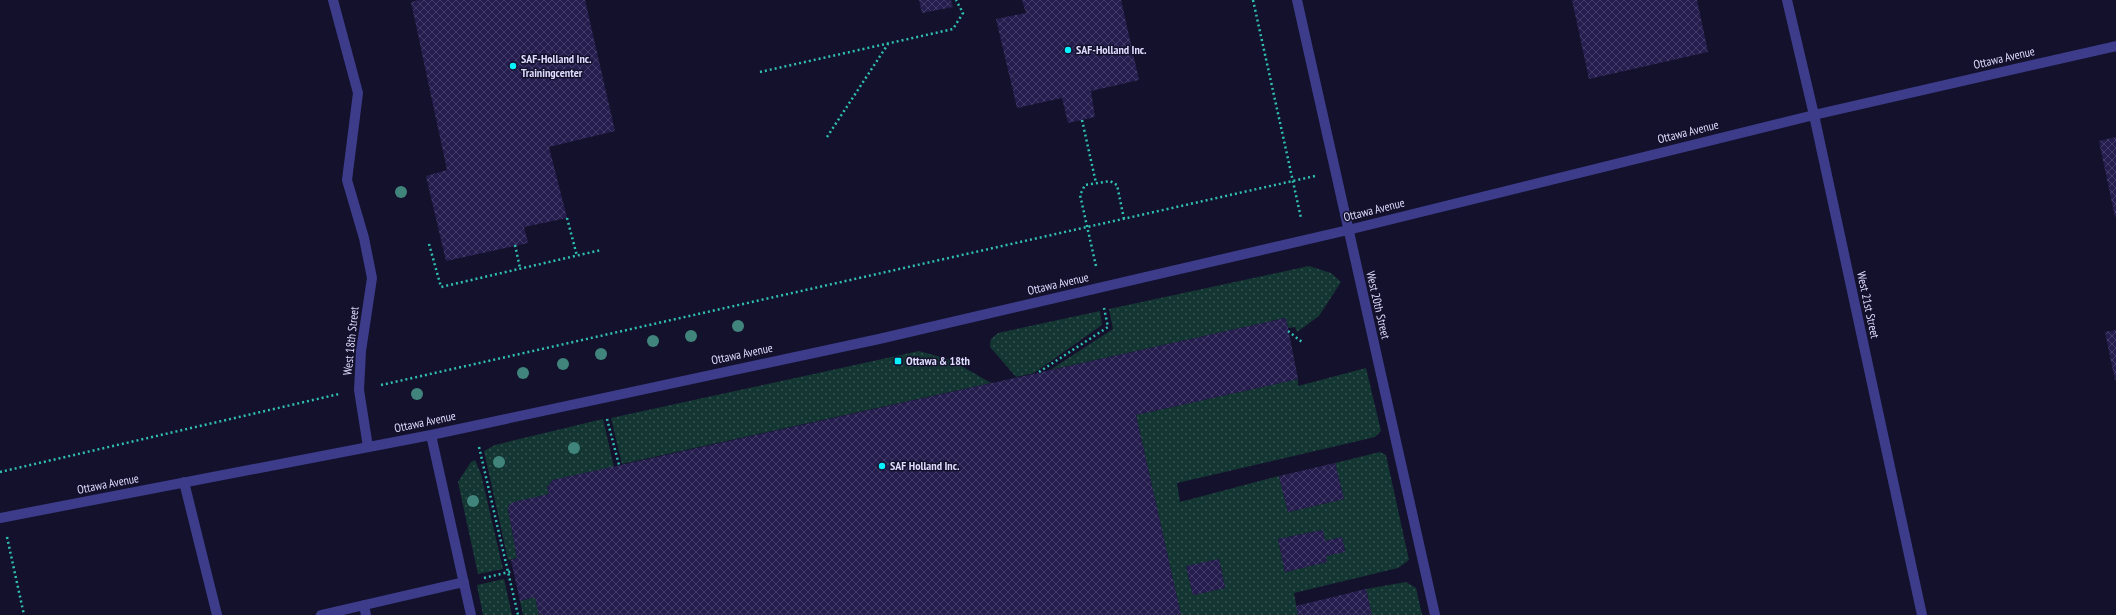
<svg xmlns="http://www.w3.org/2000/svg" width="2116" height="615" viewBox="0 0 2116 615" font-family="'PT Sans Narrow',sans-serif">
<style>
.grass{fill:url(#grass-dots);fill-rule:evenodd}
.building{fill:url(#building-cross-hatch)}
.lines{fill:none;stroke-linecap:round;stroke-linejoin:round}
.path{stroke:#2fc0b1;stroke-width:2.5;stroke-dasharray:2 3;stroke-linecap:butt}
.minor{stroke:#3c3c8b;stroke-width:10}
.tree{fill:#40847c}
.poi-dot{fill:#08f1ff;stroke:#14112c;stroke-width:1.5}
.labels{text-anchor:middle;stroke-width:3;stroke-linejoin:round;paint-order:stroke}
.poi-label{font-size:12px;font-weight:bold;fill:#dedcff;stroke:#14112c;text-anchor:start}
.street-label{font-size:12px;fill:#dedcff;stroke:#14112c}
</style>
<defs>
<pattern id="grass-dots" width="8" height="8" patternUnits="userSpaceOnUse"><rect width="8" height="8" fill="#143633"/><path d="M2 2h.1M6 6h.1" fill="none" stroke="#365252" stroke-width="1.8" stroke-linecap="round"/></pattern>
<pattern id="building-cross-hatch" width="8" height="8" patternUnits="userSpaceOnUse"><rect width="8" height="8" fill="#241d4d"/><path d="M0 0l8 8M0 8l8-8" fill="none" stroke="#433d68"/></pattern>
</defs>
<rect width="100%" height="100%" fill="#14112c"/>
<path class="grass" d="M1309 266 1331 273 1341 282 1319 316 1297 332 1295 327 1288 328 1285 318 1050 370 1113 329 1109 309Z
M1100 311 1102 325 1034 373 1016 377 990 347 991 339 998 333Z
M919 351 951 360 991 383 622 464 611 418Z
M1366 368 1381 431 1375 437 1177 483 1180 502 1279 476 1288 512 1344 499 1335 463 1380 452 1386 455 1409 560 1398 568 1294 593 1298 615H1181L1136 415 1298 379V386ZM1322 530 1325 541 1342 537 1345 551 1326 556 1327 562 1285 572 1278 539ZM1219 559 1225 588 1193 595 1186 567Z
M603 419 614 467 553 480 547 487 549 494 509 505 508 509 517 558 508 560 484 451 495 445Z
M475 460 481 474 503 569 478 574 458 482 471 462Z
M504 579 512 615H483L477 585Z
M1406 582 1416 588 1422 615H1372L1366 589Z
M535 597 539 615H523L520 601Z"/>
<path class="building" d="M419 0H585L615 131 549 147 567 218 524 227 528 243 446 261 426 176 447 170 411 2Z
M919 0H951L953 7 922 13Z
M1022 0H1121L1139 80 1091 91 1095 117 1068 123 1062 98 1017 108 996 19 1026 13Z
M1572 0H1697L1708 52 1589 79Z
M2116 137V217H2115L2099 141Z
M1286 318 1298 379 1136 415 1181 615H539L535 597 520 601 511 560 517 558 508 509 509 505 513 502 549 494 547 487 553 480Z
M2116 330V380H2115L2105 332Z
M1335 463 1344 499 1288 512 1279 476Z
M1323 530 1325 541 1342 537 1345 552 1326 556 1327 562 1285 572 1278 539Z
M1219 559 1225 588 1193 595 1186 566Z
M1366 589 1372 615H1298L1296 606Z"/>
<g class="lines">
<path class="path" d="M1253 0 1301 218
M760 72 953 29 963 13 956 0
M1082 120 1096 183
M827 137 888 44
M567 218 577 256
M429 244 441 287 601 250
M515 245 520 268
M1096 266 1080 195 1085 185 1110 181 1117 185 1124 219
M1288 331 1302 342
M1039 372 1108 327 1104 308
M381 385 1315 176
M607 419 619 465
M479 447 518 615
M0 472 339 394
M7 537 24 615
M484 578 513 571"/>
<path class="minor" d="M333 0 358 93 347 180 364 238 372 278 361 351 359 390 368 447
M1297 0 1435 615
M1787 0 1814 115 1922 615
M431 435 471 615
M184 482 217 615
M0 518 431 435 879 339 1348 230 1814 115 2116 46
M364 605 366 615
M321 615 464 582"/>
</g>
<g class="tree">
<circle cx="401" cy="192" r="6"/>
<circle cx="738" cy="326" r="6"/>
<circle cx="691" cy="336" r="6"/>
<circle cx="653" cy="341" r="6"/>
<circle cx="601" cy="354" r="6"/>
<circle cx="563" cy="364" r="6"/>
<circle cx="523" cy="373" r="6"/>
<circle cx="417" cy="394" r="6"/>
<circle cx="574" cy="448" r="6"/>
<circle cx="499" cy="462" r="6"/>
<circle cx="473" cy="501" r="6"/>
</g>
<g class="poi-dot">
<circle cx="1068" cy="50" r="4"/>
<circle cx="513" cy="66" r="4"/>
<rect x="894" y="357" width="8" height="8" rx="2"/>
<circle cx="882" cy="466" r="4"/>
</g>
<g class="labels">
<g class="poi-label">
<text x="1076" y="54">SAF-Holland Inc.</text>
<text x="521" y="63">SAF-Holland Inc.<tspan x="521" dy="14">Trainingcenter</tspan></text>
<text x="906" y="365">Ottawa &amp; 18th</text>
<text x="890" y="470">SAF Holland Inc.</text>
</g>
<g class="street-label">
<text transform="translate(2004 58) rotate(-13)" y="4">Ottawa Avenue</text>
<text transform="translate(1688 132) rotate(-14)" y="4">Ottawa Avenue</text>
<text transform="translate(1374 210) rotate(-14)" y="4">Ottawa Avenue</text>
<text transform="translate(1058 284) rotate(-13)" y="4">Ottawa Avenue</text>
<text transform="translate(1378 305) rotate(77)" y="4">West 20th Street</text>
<text transform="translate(1868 305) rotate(78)" y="4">West 21st Street</text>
<text transform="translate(351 341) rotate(-84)" y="4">West 18th Street</text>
<text transform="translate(742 354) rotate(-12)" y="4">Ottawa Avenue</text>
<text transform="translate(425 422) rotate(-12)" y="4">Ottawa Avenue</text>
<text transform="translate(108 484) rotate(-11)" y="4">Ottawa Avenue</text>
</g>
</g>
</svg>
